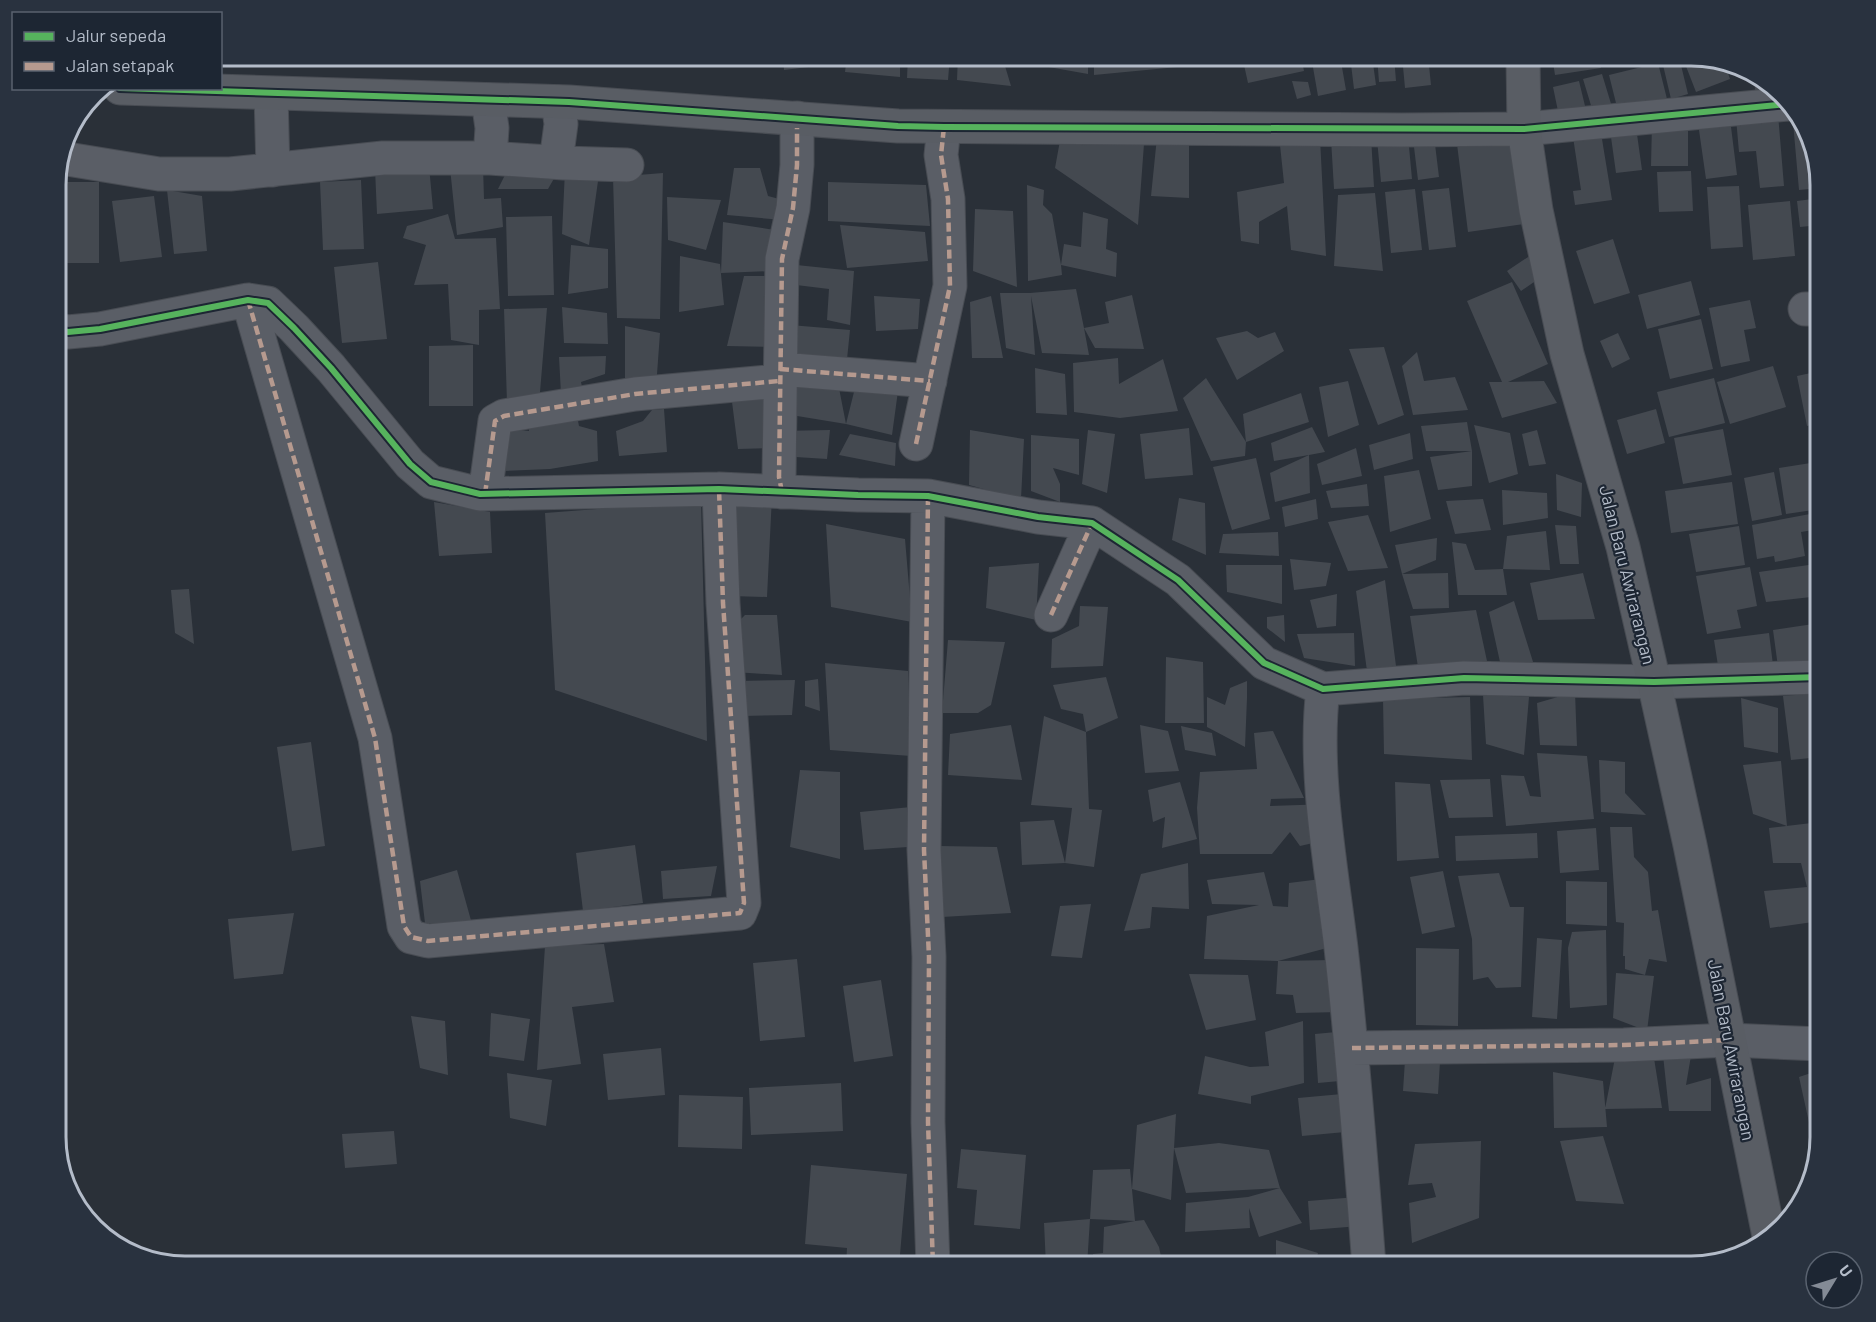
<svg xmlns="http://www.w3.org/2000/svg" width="1876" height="1322" viewBox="0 0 1876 1322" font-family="Barlow,sans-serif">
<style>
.building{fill:#444950}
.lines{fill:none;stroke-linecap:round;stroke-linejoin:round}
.street-casing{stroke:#484c53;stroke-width:35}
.secondary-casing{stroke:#484c53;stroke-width:35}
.street{stroke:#5a5e66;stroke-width:33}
.secondary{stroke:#595d64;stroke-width:33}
.quiet{stroke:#b69a8f;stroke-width:4.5;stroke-dasharray:9 4.5;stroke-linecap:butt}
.cycleway-casing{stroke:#1d2633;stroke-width:10}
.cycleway{stroke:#56b35d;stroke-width:6}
.labels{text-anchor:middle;stroke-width:4.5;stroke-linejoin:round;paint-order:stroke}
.street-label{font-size:18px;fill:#b4bcc9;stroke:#1d2633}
.rim{fill:none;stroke:#b4bcc9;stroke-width:3}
</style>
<rect width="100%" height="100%" fill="#2a3038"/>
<path class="building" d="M783 56H840L841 63 784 70Z
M847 56H900V77L845 72Z
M908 56H950L948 80 907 78Z
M958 56H1002L1011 86 957 80Z
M1015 56H1088V74L1015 61Z
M1094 56H1188V66L1094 75Z
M1242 56H1301L1304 71 1248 83Z
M1311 56H1340L1346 90 1318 96Z
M1350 56H1372L1376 85 1354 89Z
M1377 56H1394L1396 81 1379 82Z
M1402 56H1428L1431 85 1405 88Z
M1552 56H1599L1601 68 1555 75Z
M1607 56H1646V57L1608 64Z
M1682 56H1691L1726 67 1730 79 1696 92Z
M1680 61 1688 94 1671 99 1663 65Z
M1658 63 1667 99 1618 111 1609 75Z
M1602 74 1612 107 1593 112 1583 79Z
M1292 81 1308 82 1311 95 1297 99Z
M1579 81 1586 110 1559 116 1553 87Z
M1766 81 1770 82 1778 93 1756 96 1754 82Z
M1778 114 1784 186 1760 188 1756 151 1739 152 1736 118Z
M1730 119 1737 175 1706 179 1698 123Z
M1793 122H1802L1807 127 1820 188 1799 190Z
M1652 123 1688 124V166H1651Z
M1636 127 1642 170 1616 173 1610 130Z
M1601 133 1612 200 1575 205 1573 191 1581 190 1573 137Z
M1061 135 1144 144 1138 225 1055 168Z
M1408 136 1412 179 1381 182 1377 139Z
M1434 136 1439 177 1418 180 1413 139Z
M1157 137 1189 138V198L1151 196Z
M1371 137 1374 187 1334 189 1331 139Z
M1513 137 1524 224 1468 232 1457 144Z
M1320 138 1326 256 1291 250 1287 206 1259 222V244L1241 241 1237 192 1284 183 1280 145Z
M429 166 433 209 377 214 375 169Z
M483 166 484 199 501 198 503 227 457 235 450 168Z
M734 168H760L768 196 783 200V220L727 215Z
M565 170 599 174 589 245 562 234Z
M1691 171 1693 211 1659 212 1657 172Z
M506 173 556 175 548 189H498Z
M663 173 660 319 617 318 613 177Z
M361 180 364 249 323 250 320 182Z
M56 182H99V263H56Z
M828 182 926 185 930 226 828 221Z
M1027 185 1044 190 1043 205 1052 214 1061 265 1064 244 1081 247 1083 212 1108 219 1106 249 1117 253 1116 277 1061 265 1062 275 1028 281Z
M1739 186 1743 247 1711 249 1707 187Z
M1449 188 1456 247 1429 250 1422 191Z
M1415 189 1422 250 1391 253 1385 192Z
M167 190 202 196 207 251 174 254Z
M1375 193 1383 271 1334 266 1338 195Z
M154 196 162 257 120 262 112 201Z
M667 197 721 200 706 250 668 240Z
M1820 198V225L1800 227 1797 201Z
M1790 201 1795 256 1753 260 1748 205Z
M975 209 1013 211 1017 287 973 271Z
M448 214 455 239 496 238 500 309 479 310V345L451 340 448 284 414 285 426 245 403 238 407 226Z
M552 216 554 295 508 296 506 217Z
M723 222 781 231 772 271 721 273Z
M840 225 925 232 928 261 847 268Z
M1613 239 1630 293 1594 304 1576 251Z
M571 245 608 249V288L568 294Z
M1531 255 1544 275 1521 291 1507 271Z
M680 256 720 264 724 305 679 312Z
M378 262 387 339 342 343 334 267Z
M787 264 854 271 850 325 827 320 829 289 788 284Z
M744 276H774L775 347 727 346Z
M1691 281 1700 315 1647 329 1638 295Z
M1512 282 1548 364 1508 382 1544 381 1557 403 1502 418 1489 382H1502L1467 301Z
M1076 289 1084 328 1109 323 1105 302 1132 295 1144 349 1095 348 1084 328 1089 355 1042 353 1031 296 1035 355 1006 348 1000 293H1030Z
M874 296 920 299 918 329 876 331Z
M991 296 1003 358H972L970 302Z
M1750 300 1756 328 1744 330 1750 361 1721 367 1709 308Z
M562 307 607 313 608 344 564 343Z
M547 308 539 404 507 403 504 309Z
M1701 319 1713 369 1670 379 1658 329Z
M790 325 850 330 846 369 780 361Z
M625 326 660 333 656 388 625 378Z
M1247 331 1258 338 1275 332 1284 351 1237 380 1216 338Z
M1618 333 1630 359 1612 368 1600 341Z
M473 345V406H429V346Z
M1384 347 1404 415 1378 425 1349 349Z
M1417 352 1424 381 1455 377 1468 410 1413 415 1402 366Z
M606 356 605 374 581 382 583 392 561 394 559 357Z
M1118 358 1119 384 1163 359 1178 411 1120 418 1074 412 1073 363Z
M1773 366 1786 407 1730 424 1717 382Z
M1035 368 1065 374 1067 415 1036 413Z
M1820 371V423L1807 426 1797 376Z
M792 375 838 383 846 424 855 388 898 391 892 435 846 424 791 415Z
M1206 378 1246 442 1245 456 1211 461 1183 398Z
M1714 378 1725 423 1669 437 1657 392Z
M1348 381 1359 425 1328 437 1319 387Z
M1301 393 1309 422 1246 442 1243 414Z
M731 394H773V448L738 449Z
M664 409 667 452 619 456 616 431 643 421 652 410Z
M1656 409 1665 443 1627 454 1617 420Z
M576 411 579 426 597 431 598 461 550 469 502 471 500 428 529 431 530 416Z
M1467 422 1472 451H1426L1421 426Z
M1474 425 1510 433 1518 474 1489 483Z
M1312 427 1325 452 1309 455 1310 493 1275 502 1270 473 1309 455 1274 461 1271 443Z
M1189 428 1193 475 1145 479 1140 434Z
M1723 429 1732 475 1683 484 1674 438Z
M830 430 827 459 780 456 781 431Z
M970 430 1024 439 1021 499 969 485Z
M1088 430 1115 434 1107 493 1082 484Z
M1537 430 1546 464 1529 466 1522 434Z
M1410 433 1413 459 1374 470 1369 445Z
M850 434 896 443 895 466 839 455Z
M1031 435 1079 439V475L1053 468 1060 484V502L1031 491Z
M1356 448 1362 476 1322 485 1317 464Z
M1472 451V486L1438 490 1430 457Z
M1256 458 1270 519 1232 530 1213 467Z
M1817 462 1820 486V509L1786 514 1779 468Z
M1419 470 1431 519 1390 532 1384 476Z
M1774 472 1782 515 1752 521 1744 478Z
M1556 474 1582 483 1581 517 1557 510Z
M1732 482 1738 524 1671 533 1665 491Z
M1367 484 1369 506 1331 508 1326 491Z
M1502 490 1547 493 1548 518 1503 525Z
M729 494 772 496 767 597 731 596Z
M1179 498 1205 503 1206 555 1172 540Z
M1316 499 1318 519 1285 527 1282 507Z
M1483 499 1491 530 1455 534 1446 501Z
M701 501 707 741 555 690 545 513Z
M434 502 490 512 492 553 439 556Z
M1820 513V551H1819L1814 514Z
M1810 514 1813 530 1801 532 1805 556 1775 562 1774 556 1757 559 1752 525Z
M1368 515 1388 568 1348 571 1328 522Z
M826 524 905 539 912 622 831 607Z
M1555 525 1576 526 1579 564H1560Z
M1739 526 1745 565 1696 572 1689 534Z
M1546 531 1550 570 1503 569 1507 595H1458L1452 542 1466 544 1475 570 1503 569 1507 536Z
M1278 532 1279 556 1219 553 1223 534Z
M1437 538 1436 560 1402 574 1395 545Z
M1290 559 1331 563 1326 586 1294 590Z
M1039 563 1036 620 986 608 989 567Z
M1816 564 1820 596 1766 602 1759 572Z
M1226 565H1282V604L1227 592Z
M1750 567 1757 606 1737 610 1741 628 1707 634 1696 576Z
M1448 573 1449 608 1413 609 1402 574Z
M1583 573 1595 619 1538 620 1530 583Z
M1385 580 1396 666 1367 671 1356 591Z
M189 589 194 644 175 633 171 590Z
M1337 594 1336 626 1317 628 1310 600Z
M1514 601 1534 665 1500 662 1489 612Z
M1080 606 1108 607 1103 666 1051 668 1052 639 1079 626Z
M1476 610 1487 661 1418 667 1410 616Z
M745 615H777L782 675 734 672 732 628Z
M1284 615 1285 642 1267 628V617Z
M1820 623V661L1778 667 1773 630Z
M1354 633 1355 666 1304 658 1297 634Z
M1769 633 1773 665 1719 672 1714 640Z
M948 640 1005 642 991 705 978 713H942Z
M1166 657 1203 662 1204 723H1165Z
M825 663 908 671 911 756 830 750Z
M1106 677 1118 718 1086 732 1083 714 1061 709 1053 685Z
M818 679 820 711 805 706V681Z
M795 680 792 715 742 716 737 681Z
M1247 681V698L1245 747 1207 727V697L1225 705 1230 688Z
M1575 692 1577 746 1540 745 1537 703Z
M1820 693V757L1791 760 1783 696Z
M1483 695 1529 697 1524 755 1486 744Z
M1470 697 1472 760 1384 754 1383 699Z
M1741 698 1778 708V753L1744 747Z
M1044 716 1086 732 1089 809 1102 810 1094 867 1065 863 1022 865 1020 822 1054 820 1065 863 1072 808 1031 805Z
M1011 725 1022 780 948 775 950 734Z
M1140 725 1168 731 1179 771 1145 773Z
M1181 726 1212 733 1216 756 1185 750Z
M1273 731 1304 798 1271 799 1270 806 1329 804 1335 838 1300 846 1290 832 1272 854H1200L1197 808 1200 772 1257 769 1254 733Z
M311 742 325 846 292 851 277 747Z
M1537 753 1587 756 1594 819 1506 826 1501 775 1524 776 1530 796 1541 797Z
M1599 760 1625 762V793L1646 815 1601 812Z
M1781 761 1787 826 1753 814 1743 765Z
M800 770 840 772V859L790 847Z
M1490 779 1493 817 1449 818 1440 780Z
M1180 782 1197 839 1162 848 1165 817 1153 822 1148 790Z
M1395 782 1430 784 1439 858 1397 861Z
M911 807 908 847 864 850 860 812Z
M1820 822V921L1770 928 1764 891 1807 887 1801 863H1773L1769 828Z
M1610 827H1632L1634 857 1648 872 1652 911 1658 910 1667 962 1649 959 1645 975 1625 969V956H1623L1624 923 1616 922Z
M1596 828 1599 870 1560 873 1557 831Z
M1537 833 1538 858 1456 861 1455 836Z
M635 845 643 903 583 911 576 853Z
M939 846 997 847 1011 913 942 917Z
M1188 863 1189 909 1152 907 1150 928 1124 931 1141 874Z
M717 866 711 896 663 899 661 871Z
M457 870 472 924 425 923 420 881Z
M1443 871 1455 927 1422 934 1410 877Z
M1264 872 1273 906 1288 907 1289 883 1321 879 1327 948 1278 961 1204 959 1207 916 1259 905 1212 904 1207 880Z
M1499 873 1510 907H1524L1521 987 1496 988 1488 977 1473 980 1472 939 1458 876Z
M1566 881 1607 882V926L1566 924Z
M1091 904 1082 958 1051 956 1060 906Z
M294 913 283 974 234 979 228 919Z
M1606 930 1607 1005 1570 1008 1568 948 1572 932Z
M1537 938 1562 940 1557 1019 1532 1017Z
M604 944 614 1002 572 1007 581 1064 537 1070 545 946Z
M1416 948 1459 949 1458 1026 1416 1025Z
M797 959 805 1037 760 1041 753 963Z
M1333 960 1341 1012 1296 1013 1293 995 1276 994 1278 961Z
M1616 973 1654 976 1647 1031 1613 1018Z
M1189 974 1248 975 1256 1020 1206 1030Z
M881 980 893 1056 854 1062 843 986Z
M491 1013 530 1019 524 1061 489 1056Z
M411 1016 445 1021 448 1075 420 1068Z
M1303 1021 1304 1083 1251 1096V1104L1198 1094 1205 1056 1250 1067 1269 1066 1265 1032Z
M1347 1031 1351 1080 1318 1083 1315 1034Z
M661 1048 665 1095 608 1100 603 1054Z
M1692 1050 1686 1085 1711 1078V1111H1669L1663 1055Z
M1653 1052 1662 1108 1605 1109 1615 1058Z
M1405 1060 1440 1062 1438 1094 1403 1091Z
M1820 1070V1127H1810L1799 1077Z
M1553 1072 1603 1081 1607 1127 1554 1128Z
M507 1073 552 1080 546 1126 510 1118Z
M841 1083 843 1131 751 1135 749 1088Z
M1353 1093 1356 1131 1302 1136 1298 1098Z
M679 1095 743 1097 742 1149 678 1147Z
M1176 1114 1171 1200 1132 1189 1137 1125Z
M394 1131 397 1164 345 1168 342 1134Z
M1603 1136 1624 1204 1576 1201 1560 1141Z
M1481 1141 1479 1218 1412 1243 1409 1203 1436 1197 1432 1183 1408 1185 1415 1144Z
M1219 1143 1269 1150 1280 1188 1302 1223 1259 1237 1249 1208 1250 1228 1185 1232 1186 1203 1248 1197 1280 1188 1186 1193 1174 1148Z
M961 1149 1026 1155 1020 1229 974 1225 977 1190 957 1188Z
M811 1165 907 1174 899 1266H846L847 1248 805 1244Z
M1130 1169 1135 1221 1144 1220 1159 1247 1163 1266H1094L1093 1254 1103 1253 1104 1227 1135 1221 1090 1219 1093 1170Z
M1357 1197 1360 1226 1310 1230 1308 1201Z
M1090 1219 1087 1266H1046L1044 1223Z
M1276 1240 1318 1253 1315 1266H1276Z
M553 1261 585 1264V1266H552Z"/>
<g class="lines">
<g class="street-casing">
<path id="street" d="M271 94 273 170
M488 100 492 128 490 158
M1524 129 1788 104
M61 158 159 174H230L383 158H490L564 163 627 165
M556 161 561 124 558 102
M248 300 375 738 404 926 411 937 428 941 740 913 744 903 723 603 719 489
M1805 309H1820
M56 330 68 332 100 329 248 300 268 303 294 328 331 368 410 464 431 482 480 494 719 489 858 495 928 496 1038 517 1092 523 1178 580 1264 663 1323 689 1464 678 1654 682 1820 677
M780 369 930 381
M916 444 950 286 948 199 941 155 944 127
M782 492 779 477 782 259 793 208 797 165V118
M485 494 495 421 504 416 635 394 779 381
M928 496 924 850 929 957 928 1122 933 1266
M1051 615 1092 523
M1323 689C1313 770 1331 866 1341 948 1353 1054 1361 1160 1369 1266
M1352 1048 1624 1045 1729 1040 1820 1044"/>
</g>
<g class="secondary-casing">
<path id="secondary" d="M1523 56 1524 129 1536 210 1567 354 1623 547 1654 682 1690 845 1769 1236
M120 88 569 102 898 126 1402 130 1524 129"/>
</g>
<use href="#street" class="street"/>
<use href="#secondary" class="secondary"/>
<path class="quiet" d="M248 300 375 738 404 926 411 937 428 941 740 913 744 903 723 603 719 489
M780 369 930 381
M916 444 950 286 948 199 941 155 944 127
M782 492 779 477 782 259 793 208 797 165V128
M485 494 495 421 504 416 635 394 779 381
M928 496 924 850 929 957 928 1122 933 1266
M1051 615 1092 523
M1352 1048 1624 1045 1729 1040"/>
<g class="cycleway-casing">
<path id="cycleway" d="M120 88 569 102 898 126 944 127 1524 129 1788 104
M56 330 68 332 100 329 248 300 268 303 294 328 331 368 410 464 431 482 480 494 719 489 858 495 928 496 1038 517 1092 523 1178 580 1264 663 1323 689 1464 678 1654 682 1820 677"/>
</g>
<use href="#cycleway" class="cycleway"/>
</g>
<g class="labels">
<g class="street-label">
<text transform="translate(1627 575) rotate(76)" y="6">Jalan Baru Awirarangan</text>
<text transform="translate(1731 1050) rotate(79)" y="6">Jalan Baru Awirarangan</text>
</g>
</g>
<path d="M0 0H1876V1322H0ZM185 66H1691A119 119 0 0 1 1810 185V1137A119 119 0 0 1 1691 1256H185A119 119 0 0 1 66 1137V185A119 119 0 0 1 185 66Z" fill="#29323f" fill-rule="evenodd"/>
<path class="rim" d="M185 66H1691A119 119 0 0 1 1810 185V1137A119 119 0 0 1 1691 1256H185A119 119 0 0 1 66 1137V185A119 119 0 0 1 185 66Z"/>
<rect x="12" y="12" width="210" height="78" fill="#1d2633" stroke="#59626f" stroke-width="1.5"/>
<rect x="24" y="32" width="30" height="9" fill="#56b35d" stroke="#59626f" stroke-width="1.5"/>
<text x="66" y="42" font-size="18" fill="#b4bcc9">Jalur sepeda</text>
<rect x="24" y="62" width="30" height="9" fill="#b69a8f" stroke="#59626f" stroke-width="1.5"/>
<text x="66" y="72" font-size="18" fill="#b4bcc9">Jalan setapak</text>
<g transform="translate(1834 1280) rotate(52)"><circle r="28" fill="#1d2633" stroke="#59626f" stroke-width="1.5"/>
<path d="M0-4.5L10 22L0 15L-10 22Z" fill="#848b96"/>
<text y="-9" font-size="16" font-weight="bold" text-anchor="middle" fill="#b4bcc9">U</text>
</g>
</svg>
